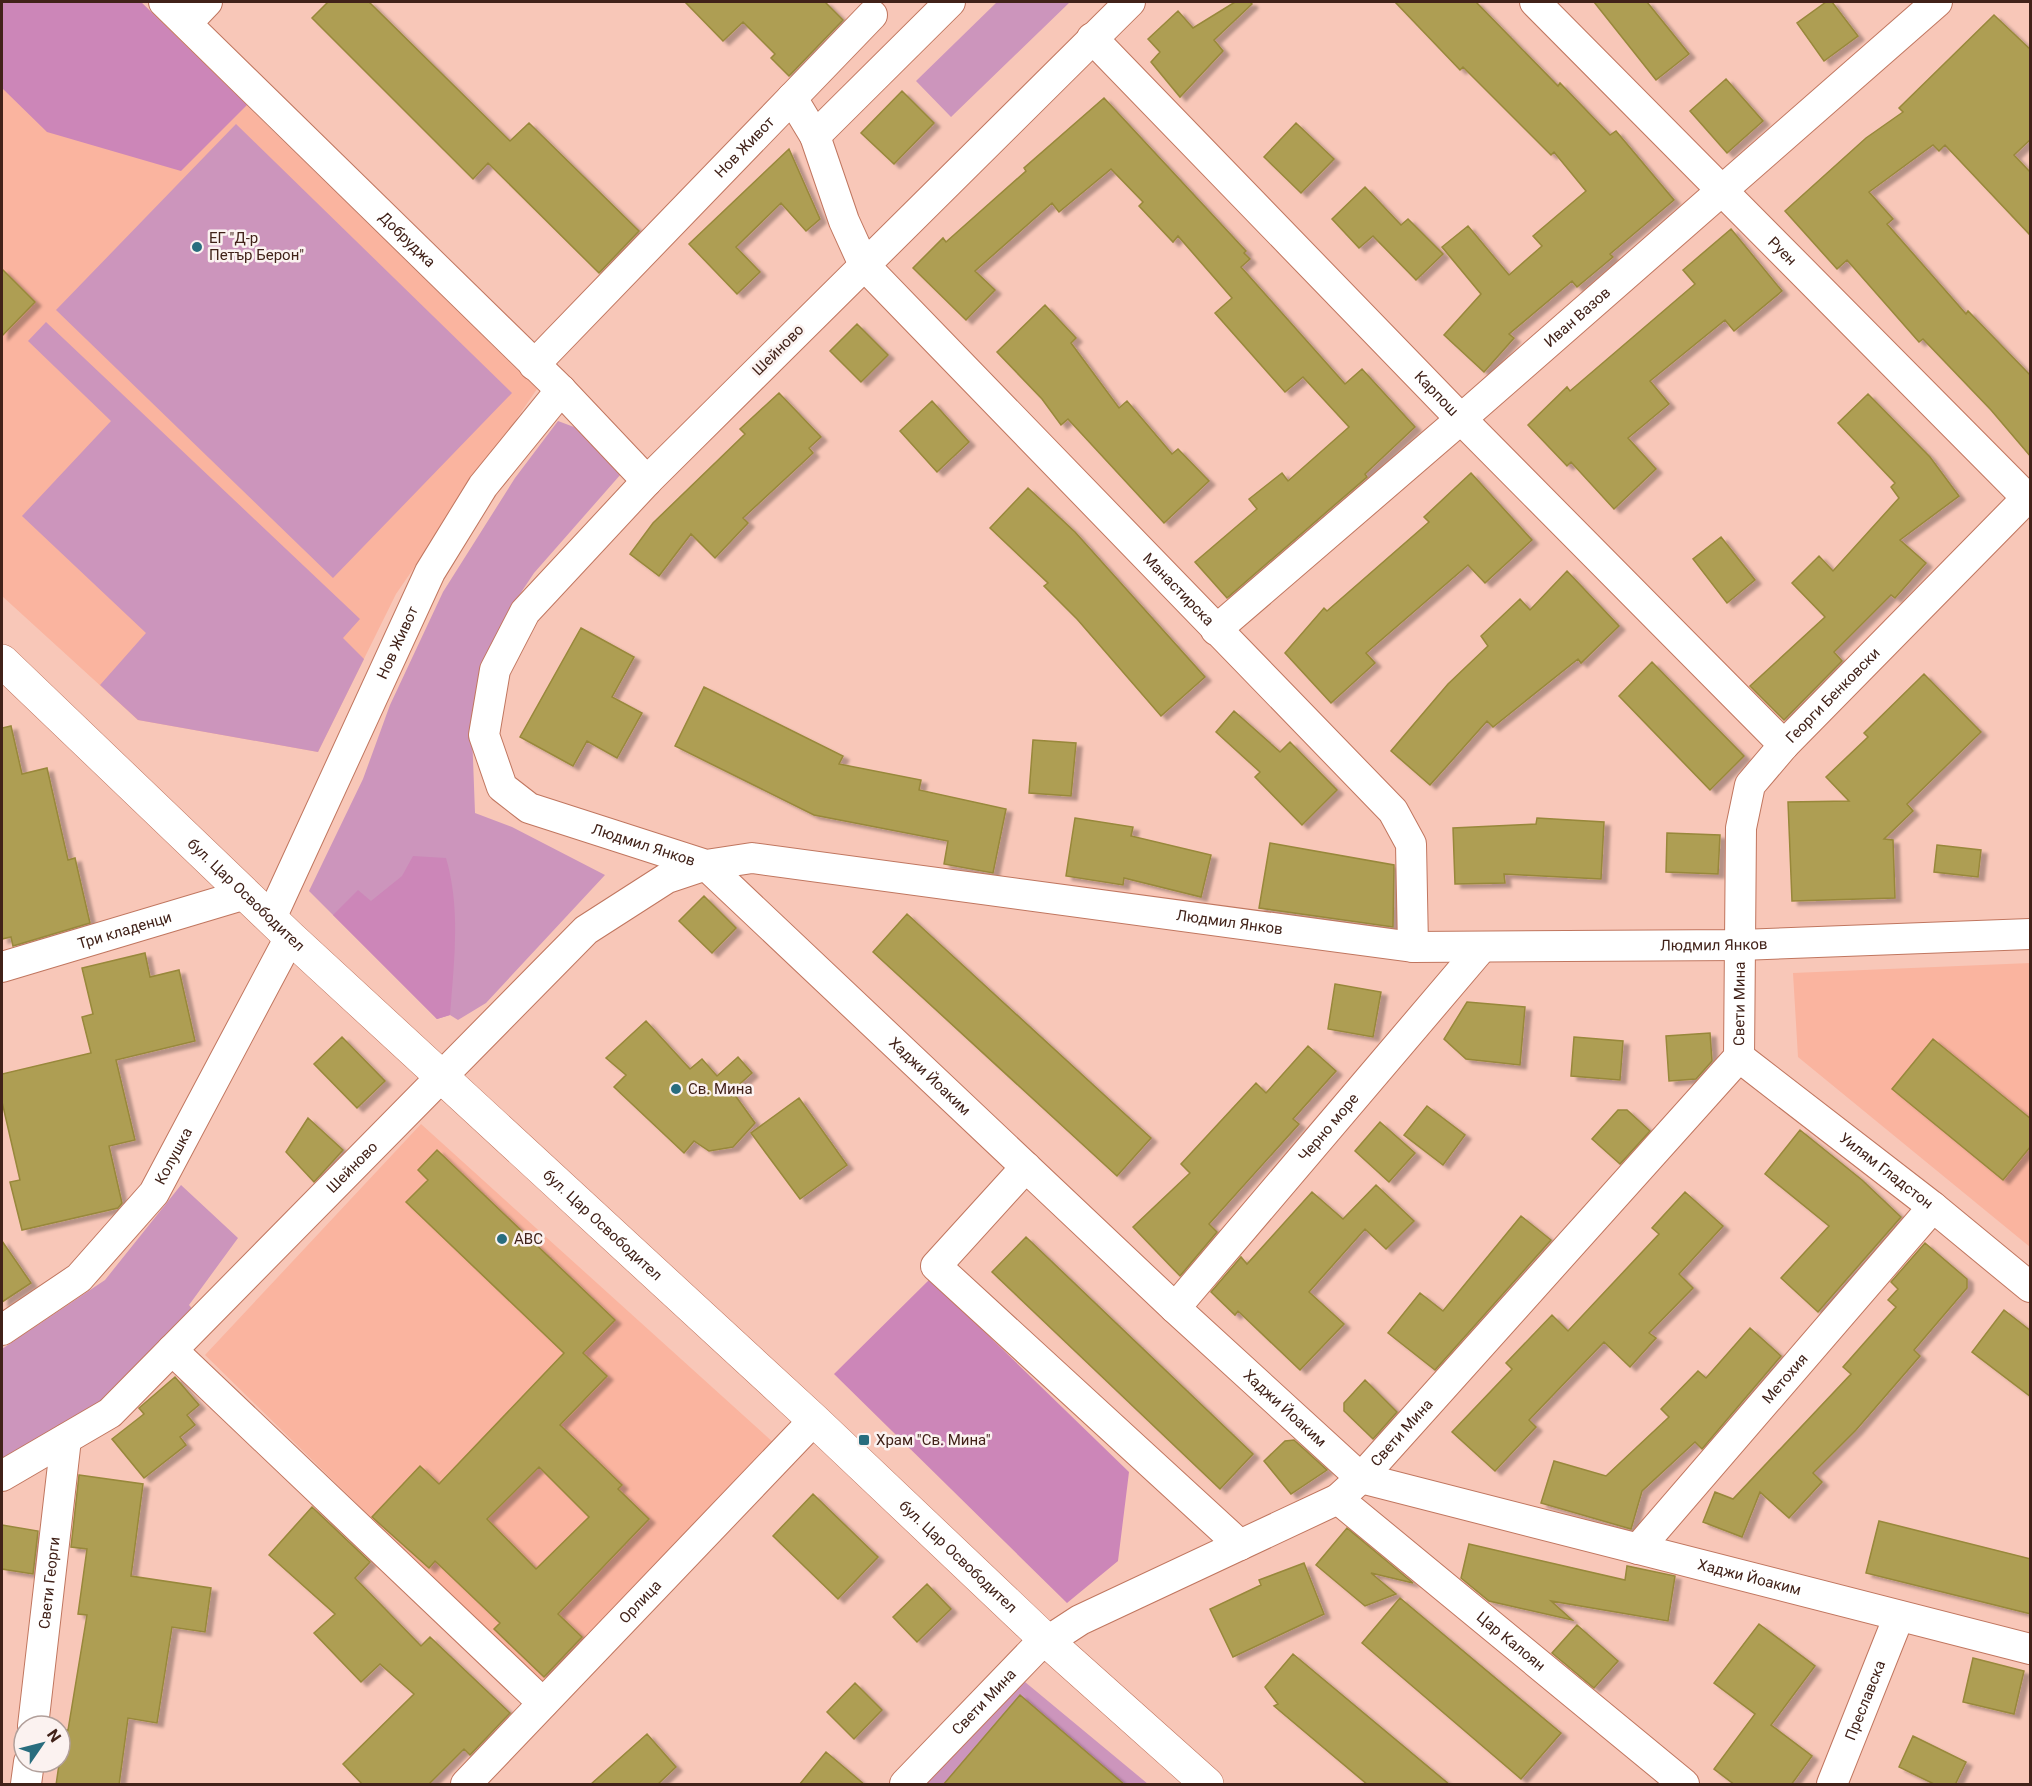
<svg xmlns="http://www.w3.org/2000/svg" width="2032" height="1786" viewBox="0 0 2032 1786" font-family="Roboto,sans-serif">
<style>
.built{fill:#fab49f}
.green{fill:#cc95bc}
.forest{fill:#cc86b8}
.building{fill:#ae9e52;stroke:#98883b;stroke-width:1.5;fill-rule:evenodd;filter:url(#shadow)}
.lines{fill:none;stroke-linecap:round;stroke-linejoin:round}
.street-casing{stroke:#c0765f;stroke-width:32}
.secondary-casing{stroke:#c0765f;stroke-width:34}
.street{stroke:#fff;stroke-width:30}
.secondary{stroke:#fff;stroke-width:33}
.poi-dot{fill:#296d7e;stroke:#fbf2f0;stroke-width:2}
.labels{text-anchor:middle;stroke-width:5;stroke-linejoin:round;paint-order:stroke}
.street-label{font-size:15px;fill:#412219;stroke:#fbf2f0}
.poi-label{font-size:15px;fill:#412219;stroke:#fbf2f0;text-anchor:start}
</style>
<defs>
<filter id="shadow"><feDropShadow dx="6" dy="4" stdDeviation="1.5" flood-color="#0004"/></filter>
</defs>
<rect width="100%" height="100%" fill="#f8c7b8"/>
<path class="built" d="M2 2H141L537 389 396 594 318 752 138 720 2 596Z
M2030 963V1247L1798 1057 1793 973Z
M421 1124 775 1444 545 1688 205 1355Z"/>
<path class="green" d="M997 2H1070L951 117 916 81Z
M236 124 512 393 333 578 56 310Z
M46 322 360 619 343 638 364 659 318 752 138 720 100 685 146 633 22 516 111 421 28 341Z
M558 421 574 427 621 474 534 573 514 603 472 732 475 813 512 827 605 875 486 1003 458 1020 450 1015 437 1019 309 891 363 779 390 705 443 592 515 478Z
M181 1185 238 1238 189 1305 199 1317 95 1407 2 1461V1349L105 1280Z
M1019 1677 1148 1784H917Z"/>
<path class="forest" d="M2 2H141L247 105 181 171 47 132 2 88Z
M413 856 446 858C461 909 454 962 450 1015L437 1019 333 915 358 890 371 901 402 876Z
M930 1279 1129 1472 1118 1561 1067 1603 834 1374Z"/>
<path class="building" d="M328 2H369L510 141 529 123 639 231 599 273 488 163 473 179 312 18Z
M685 2H825L843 20 789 76 771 58 775 54 743 22 723 41Z
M1235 2H1250L1252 4 1214 40 1223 51 1180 97 1151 62 1160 52 1148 39 1178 11 1193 28Z
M1395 2H1476L1558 86 1560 83 1610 135 1616 131 1674 200 1610 254 1613 257 1577 287 1572 281 1509 334 1514 338 1484 372 1444 335 1481 294 1442 247 1468 226 1509 275 1542 246 1533 236 1586 191 1554 152 1551 155 1463 67 1460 70Z
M1594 2H1647L1689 54 1656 80Z
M1826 2H1832L1858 36 1824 61 1797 23Z
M1994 15 2031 50V139L2014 155 2031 173V236L1945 145 1939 151 1933 145 1869 192 1893 219 1887 224 1966 314 1968 311 2031 376V457L1991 410 1923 339 1919 342 1847 260 1837 269 1785 211 1866 138 1903 112 1899 108Z
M1726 79 1763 121 1727 153 1690 111Z
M902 91 934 123 894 164 861 133Z
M1104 98 1246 251 1244 253 1250 259 1241 267 1345 384 1362 369 1415 427 1365 474 1367 477 1227 598 1195 562 1257 509 1249 499 1282 473 1288 481 1349 427 1303 377 1285 392 1215 313 1232 298 1178 236 1173 242 1139 206 1143 202 1111 169 1059 212 1052 203 975 271 995 290 966 320 913 268 943 238 946 242 1026 171 1024 168Z
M1296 123 1334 159 1301 193 1264 157Z
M789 149 820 219 806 231 781 203 736 247 760 272 737 294 689 244Z
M1365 187 1401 225 1408 219 1443 254 1416 280 1373 236 1359 248 1332 219Z
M1731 229 1782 291 1734 331 1725 320 1650 381 1669 404 1628 438 1656 469 1614 509 1571 462 1567 466 1528 425 1567 387 1570 391 1695 284 1683 270Z
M2 269 35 302 2 336Z
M1045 305 1076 338 1071 343 1119 408 1127 401 1172 454 1178 449 1209 481 1164 523 1068 419 1061 425 1042 399 997 352Z
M857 324 888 355 861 382 830 351Z
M779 393 821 437 809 448 813 453 743 518 748 523 715 558 691 534 659 576 630 554 653 523 745 434 740 429Z
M1868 394 1930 457 1959 496 1900 540 1926 563 1895 598 1891 595 1834 652 1842 661 1784 720 1750 686 1825 617 1792 583 1819 556 1833 571 1899 498 1891 487 1895 483 1838 423Z
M932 401 969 442 937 472 900 431Z
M1471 473 1532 540 1485 583 1468 565 1366 653 1375 663 1331 703 1285 653 1324 608 1327 611 1429 522 1424 517Z
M1028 488 1075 532 1205 677 1161 716 1077 619 1044 586 1048 583 990 528Z
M1721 537 1755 580 1727 603 1693 559Z
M1567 571 1619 626 1581 663 1578 659 1493 727 1487 721 1430 785 1391 751 1448 684 1488 646 1481 636 1520 599 1530 610Z
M581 628 634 657 612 697 642 713 617 758 587 741 573 766 520 737Z
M1652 662 1744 756 1710 790 1619 696Z
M1924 674 1981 732 1907 804 1913 811 1884 839 1893 840 1895 898 1792 901 1788 802 1849 801 1826 777 1868 737 1864 733Z
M704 687 843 756 839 764 921 780 919 790 1006 809 993 873 944 864 948 841 814 815 675 746Z
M1234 711 1280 752 1290 742 1337 790 1302 825 1255 777 1260 772 1216 732Z
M11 726 22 774 47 768 68 860 75 858 90 923 13 946 11 937 2 939V728Z
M1033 740 1076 743 1071 796 1029 793Z
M1075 818 1133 827 1131 836 1211 855 1201 897 1124 878 1123 885 1066 876Z
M1537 818 1604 822 1601 879 1504 874 1505 883 1455 884 1453 828 1536 824Z
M1667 833 1720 835 1718 874 1666 872Z
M1270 843 1394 865 1393 927 1259 908Z
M1937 845 1981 850 1978 877 1934 872Z
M704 896 736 928 712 953 679 921Z
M907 914 1151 1138 1117 1176 873 952Z
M145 953 150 977 179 970 195 1041 116 1060 135 1140 109 1146 122 1203 118 1208 22 1230 10 1182 20 1180 2 1102V1074L91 1053 82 1017 93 1014 82 968Z
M1335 984 1381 992 1373 1037 1328 1029Z
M1467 1002 1525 1007 1520 1065 1466 1059 1444 1039Z
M646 1021 690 1069 702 1059 717 1076 738 1057 752 1073 732 1091 755 1123 733 1147 709 1151 694 1141 684 1153 614 1087 626 1075 606 1058Z
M1710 1033 1712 1061 1696 1079 1669 1081 1666 1036Z
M342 1037 385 1081 357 1108 314 1064Z
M1574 1037 1623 1041 1620 1080 1571 1076Z
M1933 1039 2031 1119V1146L2003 1180 1892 1089Z
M1308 1046 1336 1071 1293 1119 1299 1124 1209 1224 1217 1232 1180 1276 1133 1227 1190 1173 1181 1164 1256 1083 1266 1093Z
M799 1098 847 1165 800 1199 751 1133Z
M1427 1106 1465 1135 1443 1165 1404 1135Z
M1618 1110H1627L1650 1131 1620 1164 1592 1139Z
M308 1118 343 1150 314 1182 286 1152Z
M1380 1122 1415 1153 1389 1182 1355 1151Z
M1800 1130 1862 1180 1901 1217 1818 1312 1781 1278 1829 1226 1765 1174Z
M437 1150 615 1320 583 1353 607 1376 560 1425 622 1485 618 1489 649 1519 558 1614 582 1637 544 1677 494 1629 500 1623 435 1561 429 1568 372 1517 420 1466 439 1484 564 1353 406 1202 428 1180 418 1170ZM539 1467 589 1517 536 1569 487 1519Z
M1376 1185 1414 1221 1386 1249 1365 1229 1309 1292 1344 1324 1300 1370 1238 1311 1235 1315 1211 1292 1241 1257 1247 1264 1312 1192 1343 1219Z
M1685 1192 1723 1226 1679 1274 1693 1288 1649 1333 1656 1338 1630 1367 1604 1342 1529 1420 1536 1427 1495 1471 1452 1432 1512 1369 1506 1363 1552 1315 1568 1331 1659 1234 1652 1228Z
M1521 1216 1551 1240 1435 1370 1388 1333 1420 1293 1443 1311Z
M1026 1237 1253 1454 1220 1489 992 1272Z
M2 1241 31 1283 2 1302Z
M1925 1243 1967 1279V1288L1914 1350 1920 1356 1856 1430 1813 1473 1822 1482 1789 1518 1760 1492 1742 1537 1703 1522 1715 1492 1733 1499 1851 1374 1843 1367 1896 1307 1888 1300 1898 1289 1891 1282Z
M2004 1310 2031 1331V1397L1972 1352Z
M1750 1328 1781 1356 1702 1449 1695 1442 1642 1491 1631 1529 1541 1503 1554 1461 1606 1476 1669 1417 1661 1409 1698 1371 1706 1378Z
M175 1377 199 1405 187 1415 195 1425 180 1437 186 1445 144 1478 112 1439 144 1414 139 1408Z
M1365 1380 1397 1412 1373 1439 1344 1411V1403Z
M1294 1440 1327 1470 1291 1494 1264 1461 1285 1441Z
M79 1475 143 1484 131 1576 211 1588 205 1632 172 1627 157 1723 128 1718 119 1785H56L64 1730H68L87 1615 78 1614 87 1549 71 1547Z
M813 1494 878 1557 838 1599 773 1536Z
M312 1507 370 1562 355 1578 421 1646 430 1637 510 1713 470 1755 464 1749 428 1785H363L343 1764 414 1694 380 1664 361 1682 314 1633 335 1614 269 1555Z
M1879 1521 2031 1559V1614L1866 1573Z
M2 1525 38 1531 33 1574 2 1569Z
M1347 1528 1413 1583 1371 1573 1396 1594 1365 1606 1316 1565Z
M1469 1544 1625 1580 1627 1566 1675 1576 1668 1621 1551 1601 1572 1620 1489 1601 1461 1578Z
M1304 1563 1324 1614 1233 1657 1210 1609 1261 1585 1259 1580Z
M927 1584 951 1609 917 1642 893 1617Z
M1400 1598 1561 1733 1521 1779 1362 1643Z
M1759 1624 1815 1666 1771 1725 1812 1756 1791 1785H1735L1714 1769 1755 1714 1714 1683Z
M1577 1625 1618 1661 1594 1688 1552 1653Z
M1293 1654 1450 1785H1368L1274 1706 1278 1704 1265 1687Z
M1973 1658 2024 1671 2014 1714 1963 1702Z
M855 1683 882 1710 854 1739 827 1712Z
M1020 1695 1125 1785H943Z
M647 1734 676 1767 657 1785H590Z
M1913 1736 1966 1762 1955 1785H1936L1899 1767Z
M826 1752 865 1785H799Z"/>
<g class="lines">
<g class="street-casing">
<g id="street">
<path id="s1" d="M164 2 561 390 647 481"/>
<path id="s2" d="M1130 2 647 481 525 612 495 670 484 735 502 787 529 808 706 865 752 858 1413 947 1740 945 2030 934"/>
<path id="s3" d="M1535 2 2030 501"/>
<path d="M187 23 207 2"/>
<path id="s4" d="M1092 38 1461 419 1784 745"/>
<path d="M792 98 872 15"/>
<path id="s5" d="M815 136 844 221 864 265 1393 811 1411 844 1413 947"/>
<path id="s6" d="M534 365 792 98 815 136 950 2"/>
<path id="s7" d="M1216 630 1461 419 1937 2"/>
<path id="s8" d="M706 865 1175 1308 1361 1478 2030 1649"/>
<path id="s9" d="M271 918 430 572 483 486 561 390"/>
<path id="s10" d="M2 967 246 894"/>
<path id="s11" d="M1739 1057 1933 1207 2030 1287"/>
<path d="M1026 1167 936 1266 1240 1545"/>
<path id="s12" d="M1175 1308 1482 947"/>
<path id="s13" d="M2 1330 79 1278 154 1193 290 937"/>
<path d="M172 1350 543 1703"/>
<path id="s14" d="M2 1476 110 1413 586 930 667 878 706 865"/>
<path id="s15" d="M1338 1499 1684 1784"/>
<path id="s16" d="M1638 1549 1933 1207"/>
<path id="s17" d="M33 1726 66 1439"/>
<path d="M26 1784 29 1762"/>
<path id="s18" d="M466 1784 814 1420"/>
<path id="s19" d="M905 1784 1034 1650 1080 1620 1338 1499 1361 1478 1739 1057 1741 828 1750 785 1784 745 2030 495"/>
<path id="s20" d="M1832 1784 1899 1616"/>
</g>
</g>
<g class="secondary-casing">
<g id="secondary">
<path id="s21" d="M2 661 290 937 814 1420 1047 1641 1207 1784"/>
</g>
</g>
<use href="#street" class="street"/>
<use href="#secondary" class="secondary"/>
</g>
<g class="poi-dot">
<circle cx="197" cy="247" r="6"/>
<circle cx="676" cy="1089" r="6"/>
<circle cx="502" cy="1239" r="6"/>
<rect x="858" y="1434" width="12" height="12" rx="3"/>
</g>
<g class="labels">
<g class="street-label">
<text dy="5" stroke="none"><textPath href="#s6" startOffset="303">Нов Живот</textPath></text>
<text dy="5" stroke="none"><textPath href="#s1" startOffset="340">Добруджа</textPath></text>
<text dy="5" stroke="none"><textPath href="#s3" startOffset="351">Руен</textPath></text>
<text dy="5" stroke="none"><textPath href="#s7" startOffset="478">Иван Вазов</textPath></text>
<text transform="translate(778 350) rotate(-45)" y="5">Шейново</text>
<text dy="5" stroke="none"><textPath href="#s4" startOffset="495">Карпош</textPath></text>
<text dy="5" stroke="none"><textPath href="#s5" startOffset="590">Манастирска</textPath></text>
<text dy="5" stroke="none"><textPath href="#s9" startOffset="303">Нов Живот</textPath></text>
<text dy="5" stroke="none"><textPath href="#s19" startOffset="1518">Георги Бенковски</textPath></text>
<text dy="5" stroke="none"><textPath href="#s2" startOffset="1200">Людмил Янков</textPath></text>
<text dy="5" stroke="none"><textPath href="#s21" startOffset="338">бул. Цар Освободител</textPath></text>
<text dy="5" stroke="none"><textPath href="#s2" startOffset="1794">Людмил Янков</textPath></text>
<text dy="5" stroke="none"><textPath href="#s10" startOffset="128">Три кладенци</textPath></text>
<text dy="5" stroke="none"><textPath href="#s2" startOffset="2280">Людмил Янков</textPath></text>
<text dy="5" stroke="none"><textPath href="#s19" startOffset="1176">Свети Мина</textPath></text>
<text dy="5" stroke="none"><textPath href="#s8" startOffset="308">Хаджи Йоаким</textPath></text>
<text dy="5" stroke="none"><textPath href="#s12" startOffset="237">Черно море</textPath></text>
<text dy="5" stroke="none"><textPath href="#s13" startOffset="248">Колушка</textPath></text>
<text dy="5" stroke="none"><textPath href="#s14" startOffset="470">Шейново</textPath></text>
<text dy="5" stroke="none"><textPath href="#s11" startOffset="186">Уилям Гладстон</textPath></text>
<text dy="5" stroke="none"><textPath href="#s21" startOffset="824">бул. Цар Освободител</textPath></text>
<text dy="5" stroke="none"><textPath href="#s16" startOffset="225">Метохия</textPath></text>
<text dy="5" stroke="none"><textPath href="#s8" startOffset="794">Хаджи Йоаким</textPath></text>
<text dy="5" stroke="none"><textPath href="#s19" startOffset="618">Свети Мина</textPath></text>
<text dy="5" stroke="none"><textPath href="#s21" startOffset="1310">бул. Цар Освободител</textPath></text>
<text dy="5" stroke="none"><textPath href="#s8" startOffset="1298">Хаджи Йоаким</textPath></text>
<text dy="5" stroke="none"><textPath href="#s17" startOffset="144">Свети Георги</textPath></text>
<text dy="5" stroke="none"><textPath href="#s18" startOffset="252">Орлица</textPath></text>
<text dy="5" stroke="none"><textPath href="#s15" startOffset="224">Цар Калоян</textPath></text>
<text dy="5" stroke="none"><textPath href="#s20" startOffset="90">Преславска</textPath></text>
<text dy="5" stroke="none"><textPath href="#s19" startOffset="114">Свети Мина</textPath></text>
</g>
<g class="poi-label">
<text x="209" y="243">ЕГ "Д-р<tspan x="209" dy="17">Петър Берон"</tspan></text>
<text x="688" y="1094">Св. Мина</text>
<text x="514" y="1244">ABC</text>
<text x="876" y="1445">Храм "Св. Мина"</text>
</g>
</g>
<rect width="2032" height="1786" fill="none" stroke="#412219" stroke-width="6"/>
<g transform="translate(42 1744) rotate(55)"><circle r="28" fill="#fbf2f0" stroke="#b19f9a" stroke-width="1.5"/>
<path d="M0-4.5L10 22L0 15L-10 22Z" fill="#296d7e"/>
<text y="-9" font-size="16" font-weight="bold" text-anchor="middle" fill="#412219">N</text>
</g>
</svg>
